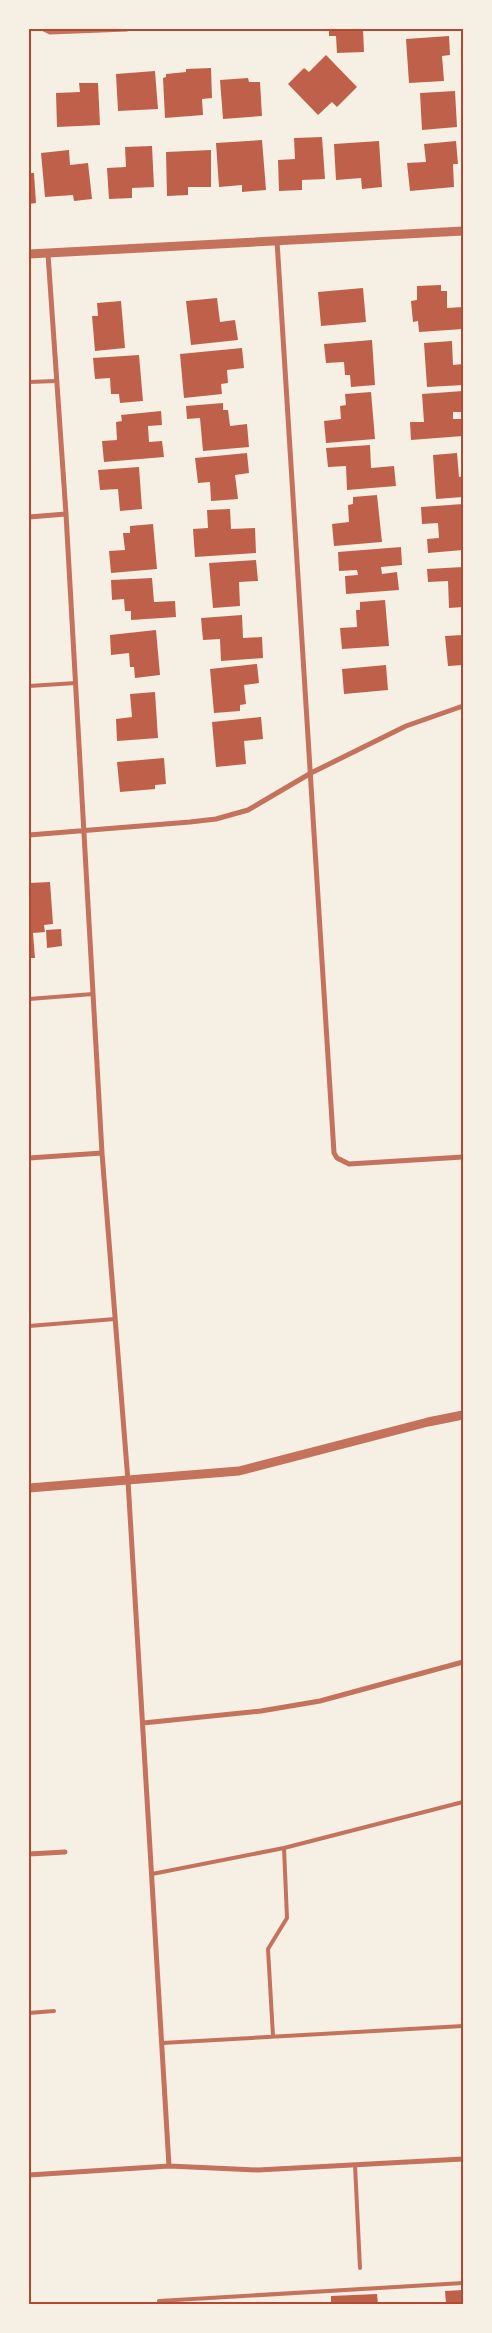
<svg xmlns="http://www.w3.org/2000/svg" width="492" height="2333" viewBox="0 0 492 2333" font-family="'Fira Sans',sans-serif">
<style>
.building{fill:#bf614a}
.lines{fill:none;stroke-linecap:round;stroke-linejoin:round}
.service{stroke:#c5725c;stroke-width:4}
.minor{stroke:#c5725c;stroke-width:5}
.tertiary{stroke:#c5725c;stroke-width:9}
.neatline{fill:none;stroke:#b5482f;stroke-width:2}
</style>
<rect width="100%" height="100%" fill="#f6efe4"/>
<path class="building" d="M329 29H363L364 52 337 53 336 36H329Z
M449 36 450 55 442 56 444 81 409 83 406 39Z
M326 55 357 87 337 107 332 102 318 115 288 84 304 68 309 72Z
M211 68 212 98 202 99 203 115 165 118 163 78 166 77V74L186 72V69Z
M155 71 158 109 118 111 116 74Z
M248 78 249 82H260L262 116 223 119 220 80Z
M79 83H98L100 125 57 127 56 93 80 92Z
M455 91 457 127 422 130 420 93Z
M322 137 325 179 302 180V190L279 191 278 160 295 159 294 138Z
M262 140 266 190 242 192V185L219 187 216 143Z
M379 141 382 187 362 189 361 178 336 180 334 144Z
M456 141 458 164H453L454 187 410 191 407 163 426 162 424 144Z
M152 146 154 187 132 188V198L109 199 107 168 126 167 125 147Z
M69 150 70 165 88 163 92 199 74 201 73 195 45 197 41 153Z
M211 150V187H188V195L167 196 166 152Z
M29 173H34L36 203 29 204Z
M441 285V291H447V308L463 307V329L419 332 418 321 413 322 411 301 417 300V286Z
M363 288 366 322 321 326 318 292Z
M217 298 220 322 235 320 238 340 191 345 186 301Z
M121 301 125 348 95 351 92 316H98L97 303Z
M372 340 375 385 351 387 350 375H345L344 362 326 363 324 344Z
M452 341 453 365 463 364V385L427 387 424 343Z
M242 348 244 368 227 370 228 383 221 384 222 394 184 398 180 354Z
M139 355 143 401 120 403 119 394H111L110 378 95 379 93 358Z
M463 391V412H453V419H463V436L411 440 410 422H424L422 394Z
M371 392 375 439 326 443 324 421 341 419 340 406 346 405 345 394Z
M223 403V410H228L230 426 247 424 249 447 203 451 200 418 187 419 186 406Z
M161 411 162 425 148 426 149 442 162 441 164 457 104 462 102 441 117 440 116 422 122 421 121 415Z
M370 445 371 468 394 466 396 486 347 490 346 466 328 467 326 448Z
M247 453 249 473 235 475 238 499 211 501 210 482 198 483 195 458Z
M457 453 459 477 463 476V497L436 499 433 455Z
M139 467 142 509 120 511 118 489 100 490 98 470Z
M377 495 382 542 334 546 332 524 349 522 348 505 353 504V497Z
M463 504V525H461L463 550 428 553 427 539 439 538 438 523 422 524 421 507Z
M230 509 231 529 255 528 256 553 195 557 193 529 208 528 207 510Z
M153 524 157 569 111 573 109 551 125 550 123 533H130V526Z
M401 547 402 565 381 567 382 574 397 572 399 590 346 594 345 576 358 575 357 570 339 571 338 552Z
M256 560 258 581 239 582 240 606 213 608 209 563Z
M463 567V607L449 608 448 581 428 582 427 569Z
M152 578 154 602 175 601 176 617 131 620V611H125L124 599 112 600 111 580Z
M385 600 389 646 342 649 340 628 357 627 356 610H360V602Z
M242 615 243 638 262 637 263 658 221 661 220 639 203 640 201 618Z
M156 630 160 675 135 678 134 667H130L129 653 111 655 110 635Z
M463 635V665L448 666 445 636Z
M257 664 259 683 244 685 246 704 240 705V711L214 713 210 669Z
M386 665 388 690 344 694 342 669Z
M155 692 158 738 117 741 116 719 132 717 130 694Z
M261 717 263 739 244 741 246 764 216 767 212 722Z
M164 758 166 784 155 785V789L120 792 117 762Z
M50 882 53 924 44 925 45 932 33 933 35 958H29V883Z
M61 929 62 946 47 948 46 930Z
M463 2290V2304H446L445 2291Z
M377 2294 378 2304H331V2296Z"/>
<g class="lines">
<path class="service" d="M29 382 56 381
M29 686 76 683
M29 999 93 994
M29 1326 115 1319
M152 1874 284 1848 463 1802
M29 2013 54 2011
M273 2036 268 1949 287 1918 284 1848
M162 2043 463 2026
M355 2165 360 2268
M159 2304V2301L463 2283"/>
<path class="minor" d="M44 29 50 32 127 29
M277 241 334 1153 337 1158 349 1164 463 1157
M48 254 66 514 102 1153 128 1481 169 2166
M29 517 66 514
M29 835 190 822 216 819 248 810 311 773 406 726 463 706
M29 1158 102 1153
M143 1723 261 1711 320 1701 463 1662
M29 1854 65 1852
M29 2175 169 2166 258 2170 463 2159"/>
<path class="tertiary" d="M29 254 463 231
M29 1488 239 1471 428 1422 463 1415"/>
</g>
<rect width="492" height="2333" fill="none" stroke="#f6efe4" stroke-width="60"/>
<rect x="30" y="30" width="432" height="2273" class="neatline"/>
</svg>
